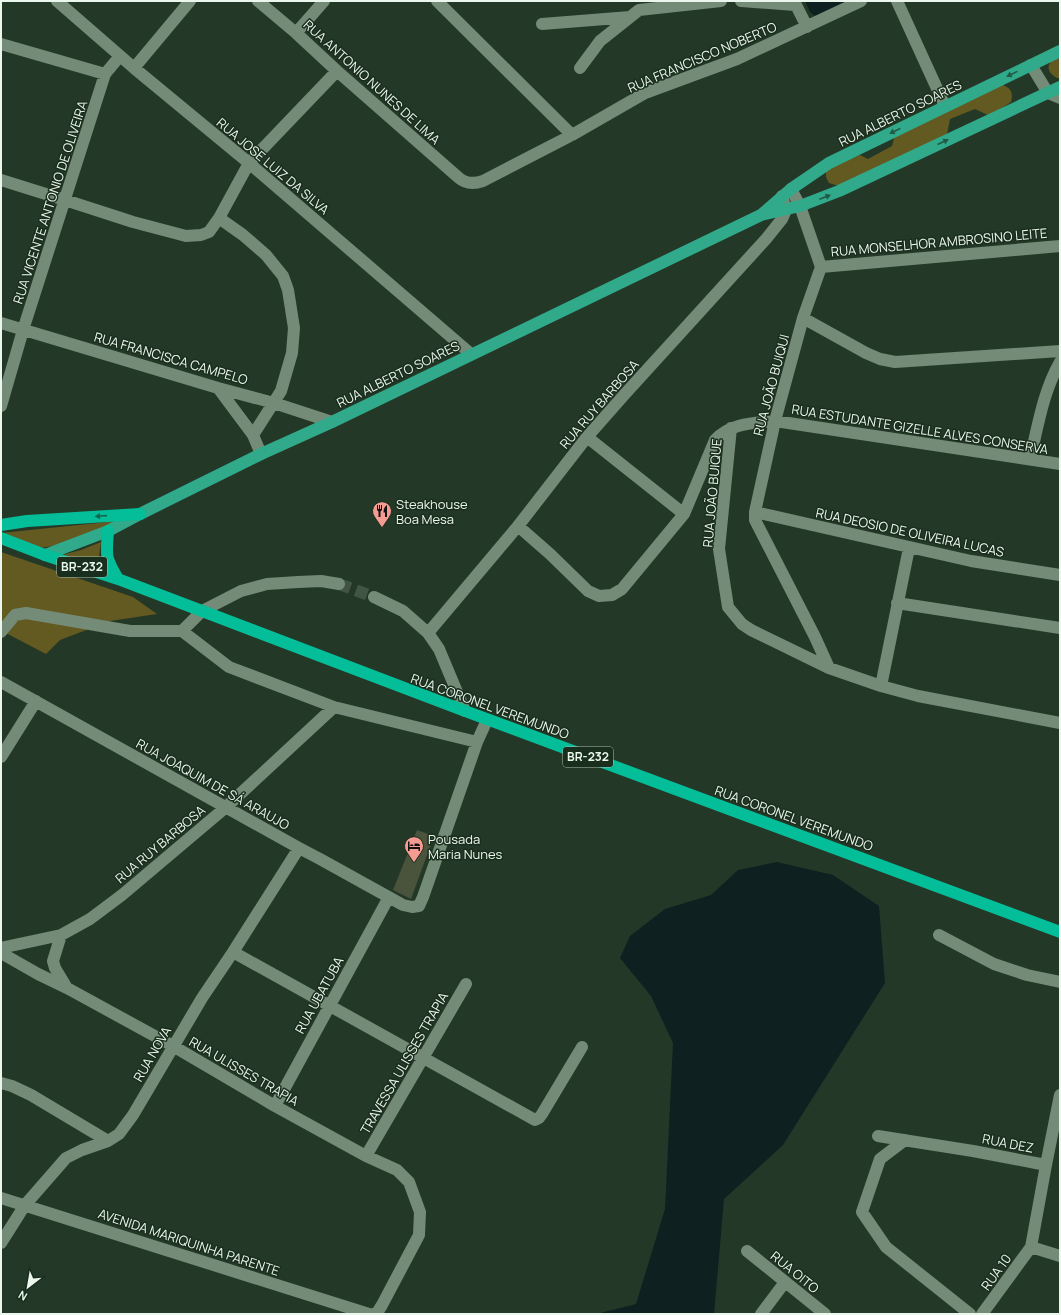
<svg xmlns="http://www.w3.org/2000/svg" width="1061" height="1315" viewBox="0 0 1061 1315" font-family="Manrope,sans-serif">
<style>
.green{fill:#635a21}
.water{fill:#0f2020}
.building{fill:#4a533b}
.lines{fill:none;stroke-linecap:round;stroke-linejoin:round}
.minor-tunnel{stroke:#425545;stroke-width:12;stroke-dasharray:12 6;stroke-linecap:butt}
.minor{stroke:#748b77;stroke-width:12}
.major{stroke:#31a98b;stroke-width:12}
.highway{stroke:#04bd99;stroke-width:12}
.oneway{fill:#225944}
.oneway2{fill:#11674f}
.labels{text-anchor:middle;stroke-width:3;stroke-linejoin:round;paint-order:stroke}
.shield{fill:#1a2e1d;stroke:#acbbae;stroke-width:1}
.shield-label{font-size:12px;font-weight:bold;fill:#ebf7ec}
.street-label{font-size:13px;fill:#ebf7ec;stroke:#1a2e1d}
.poi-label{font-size:13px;fill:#ebf7ec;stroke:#1a2e1d;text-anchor:start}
</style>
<rect width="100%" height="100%" fill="#243827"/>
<path class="green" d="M1060 55V78H1057C1044 71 1047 61 1060 55Z
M1000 84C1010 87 1014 92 1011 102L1002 108 988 115 975 109 950 119 947 134 842 187 829 183 826 177V171L837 164 860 155 868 159 892 146 895 135Z
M127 520 79 542 40 548 1 533Z
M101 542 98 564 62 555 81 550Z
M1 552 133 597 157 614 110 621 60 640 46 654 4 632H1Z"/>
<path class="water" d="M805 1H847L815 16 810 12Z
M777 862 833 875 879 906 885 983 783 1145 724 1199 714 1314H596L636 1304 665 1209 673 1043 651 996 620 958 630 936 665 909 711 895 738 870Z"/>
<path class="building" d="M417 830 434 836 411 899 393 890Z"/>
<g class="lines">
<path class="minor-tunnel" d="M339 584 374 597"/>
<path class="minor" d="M57 1 134 68 249 163 471 354
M258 1 296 33 337 71 459 178C466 184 474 184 483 181L572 135 645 93 737 59 861 1
M437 1 572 135
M741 1 795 5
M794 1 807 27
M897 1 945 106
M542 24 630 17
M296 33 324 1
M1 44 105 74
M1031 65 1048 93 1060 98
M134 68 190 1
M580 68 600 41 639 10 721 1
M1 180 65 200 133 222 186 236 201 235 209 232 219 218 249 163 337 71
M791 189 800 206 821 267
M219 218 243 235 266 255 283 276 288 290 294 328 292 353 281 391 253 435
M821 267 803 318 775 421 755 512V520L815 637 829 668
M821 267 1060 246
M803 318 866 353 880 359 895 362 1060 351
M1 323 218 388 274 403 332 422
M218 388 253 435 261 454
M1 406 23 330 105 74 120 56
M731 428 719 549 728 607 742 624 751 630 829 668 881 686 918 696 1060 723
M587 437 684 514
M1030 459C1038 426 1043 392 1060 362
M755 512 971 561 1060 575
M518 526 550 554 588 591 599 596 612 595 622 589 684 514 715 440C730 423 754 423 775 421L1060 464
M374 597 403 611 428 633 439 649 465 711
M897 603 1060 628
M182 631 229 667 334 707 477 742
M1 632 15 615 26 613 130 631H182L202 611 241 591 267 584 298 582 321 581 339 584
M428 633 518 526 587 437 624 395 766 239 782 219 786 210 782 196
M1 682 299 848 320 859 403 905 412 907 419 906 423 897 477 742 487 720
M881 686 909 548
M1 757 36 701
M61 935 53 961 55 968 67 988
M939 935 994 964 1027 975 1060 982
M1 948 61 935 90 919 122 895 225 808 334 707
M233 952 535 1120 539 1118 542 1114 582 1047
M1 953 38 974 67 988 173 1046 275 1106 366 1156 397 1170 409 1182 420 1212 419 1235 382 1305 377 1313 374 1314
M1 1083 12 1086 31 1095 108 1141
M275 1106 389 897
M878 1136 973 1151 1046 1165 1031 1247 1060 1256
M905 1140 880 1159 862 1212 886 1247 970 1314
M366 1156 466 984
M1046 1165 1060 1095
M1 1198 369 1314
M1 1243 25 1205 66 1158 82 1150 108 1141 119 1134 133 1115 202 998 233 952 299 848
M747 1251 825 1314
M761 1314 785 1282
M982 1314 1031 1247"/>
<path class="major" d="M761 215 791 189 829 163 1060 51
M45 555 108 531 140 514 261 454 332 422 761 215 800 206 839 191 1060 87"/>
<path class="highway" d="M1 525 27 521 140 514
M108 531C106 556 105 557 118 579
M1 538 45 555 118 579 465 711 1060 932"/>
</g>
<defs><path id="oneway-solid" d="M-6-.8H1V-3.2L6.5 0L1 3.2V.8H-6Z"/></defs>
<g class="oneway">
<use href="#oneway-solid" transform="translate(1012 74) rotate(154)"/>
<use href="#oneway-solid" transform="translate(895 131) rotate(154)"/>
<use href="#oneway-solid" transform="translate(943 142) rotate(-25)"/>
<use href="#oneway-solid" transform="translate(825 197) rotate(-21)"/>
</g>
<use class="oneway2" href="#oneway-solid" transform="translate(101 516) rotate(176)"/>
<defs>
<g id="restaurant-pin" transform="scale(1)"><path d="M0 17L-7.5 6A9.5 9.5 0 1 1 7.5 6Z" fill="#f59c92" stroke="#1a2e1d"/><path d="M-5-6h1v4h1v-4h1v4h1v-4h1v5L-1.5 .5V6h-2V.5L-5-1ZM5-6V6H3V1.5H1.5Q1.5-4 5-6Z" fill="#111"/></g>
<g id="hotel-pin" transform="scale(1)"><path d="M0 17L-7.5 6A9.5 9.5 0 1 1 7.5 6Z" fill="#f59c92" stroke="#1a2e1d"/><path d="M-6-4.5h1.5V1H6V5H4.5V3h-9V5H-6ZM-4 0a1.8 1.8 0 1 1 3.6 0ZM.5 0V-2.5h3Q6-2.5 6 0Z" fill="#111"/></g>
</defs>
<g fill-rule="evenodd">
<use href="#restaurant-pin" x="382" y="511"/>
<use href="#hotel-pin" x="414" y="846"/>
</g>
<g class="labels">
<g class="shield">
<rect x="57" y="557" width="50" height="20" rx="3"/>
<rect x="563" y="747" width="50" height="20" rx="3"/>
</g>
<g class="shield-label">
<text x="82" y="571">BR-232</text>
<text x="588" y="761">BR-232</text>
</g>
<g class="street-label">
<text transform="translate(702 57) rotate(-23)" y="5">RUA FRANCISCO NOBERTO</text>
<text transform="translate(372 82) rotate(42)" y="5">RUA ANTONIO NUNES DE LIMA</text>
<text transform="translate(900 113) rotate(-26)" y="5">RUA ALBERTO SOARES</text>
<text transform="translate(273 166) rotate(40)" y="5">RUA JOSE LUIZ DA SILVA</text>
<text transform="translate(50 202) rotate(-72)" y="5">RUA VICENTE ANTONIO DE OLIVEIRA</text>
<text transform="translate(939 242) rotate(-5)" y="5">RUA MONSELHOR AMBROSINO LEITE</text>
<text transform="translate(171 358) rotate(16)" y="5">RUA FRANCISCA CAMPELO</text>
<text transform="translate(398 374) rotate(-26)" y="5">RUA ALBERTO SOARES</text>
<text transform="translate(771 385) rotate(-75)" y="5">RUA JOÃO BUIQUI</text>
<text transform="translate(599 404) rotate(-49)" y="5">RUA RUY BARBOSA</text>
<text transform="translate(920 429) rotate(9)" y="5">RUA ESTUDANTE GIZELLE ALVES CONSERVA</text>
<text transform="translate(712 493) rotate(-85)" y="5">RUA JOÃO BUIQUE</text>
<text transform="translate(910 532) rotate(12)" y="5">RUA DEOSIO DE OLIVEIRA LUCAS</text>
<text transform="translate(490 706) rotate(20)" y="5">RUA CORONEL VEREMUNDO</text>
<text transform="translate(213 784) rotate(29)" y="5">RUA JOAQUIM DE SÁ ARAUJO</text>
<text transform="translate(794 818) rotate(20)" y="5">RUA CORONEL VEREMUNDO</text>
<text transform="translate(160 844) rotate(-40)" y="5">RUA RUY BARBOSA</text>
<text transform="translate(319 995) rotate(-61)" y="5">RUA UBATUBA</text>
<text transform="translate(152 1054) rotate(-60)" y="5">RUA NOVA</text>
<text transform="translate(404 1063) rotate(-60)" y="5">TRAVESSA ULISSES TRAPIA</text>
<text transform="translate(244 1071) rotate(30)" y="5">RUA ULISSES TRAPIA</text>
<text transform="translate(1008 1143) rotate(11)" y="5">RUA DEZ</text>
<text transform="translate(189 1242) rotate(18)" y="5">AVENIDA MARIQUINHA PARENTE</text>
<text transform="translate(795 1272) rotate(39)" y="5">RUA OITO</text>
<text transform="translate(996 1272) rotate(-54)" y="5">RUA 10</text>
</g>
<g class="poi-label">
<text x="396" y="509">Steakhouse<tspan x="396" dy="15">Boa Mesa</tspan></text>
<text x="428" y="844">Pousada<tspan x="428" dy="15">Maria Nunes</tspan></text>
</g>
</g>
<rect width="1061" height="1315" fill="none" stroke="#ebf7ec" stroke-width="4"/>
<g transform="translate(28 1287) rotate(211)" stroke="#1a2e1d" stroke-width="3" paint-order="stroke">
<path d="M0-3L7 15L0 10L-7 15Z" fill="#ebf7ec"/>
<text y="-6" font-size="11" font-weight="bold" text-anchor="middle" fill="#ebf7ec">N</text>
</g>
</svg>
